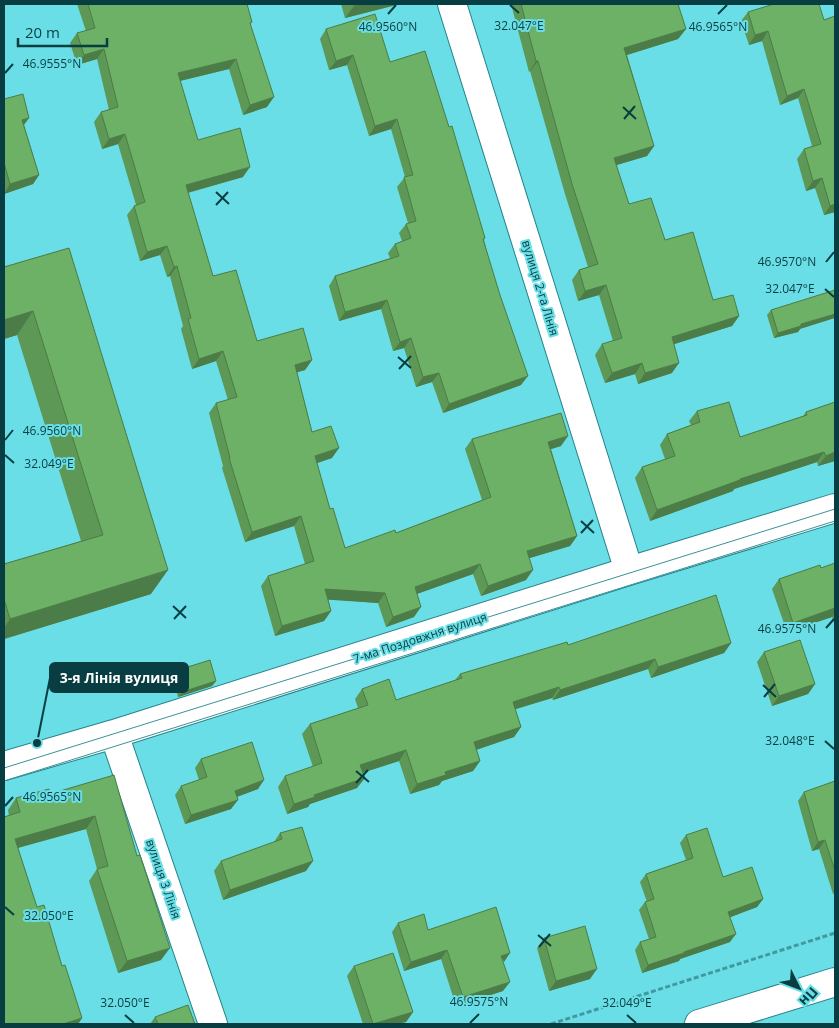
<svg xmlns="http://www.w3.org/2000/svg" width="839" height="1028" viewBox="0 0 839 1028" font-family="'Open Sans',sans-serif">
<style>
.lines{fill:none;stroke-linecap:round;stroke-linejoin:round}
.street-casing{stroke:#258389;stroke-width:30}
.secondary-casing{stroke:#258389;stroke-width:30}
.path{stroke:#4099a0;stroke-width:3;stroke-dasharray:5 2.5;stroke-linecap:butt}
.street{stroke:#fff;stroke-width:28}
.secondary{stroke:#fff;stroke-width:28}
.tram{stroke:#3b9197;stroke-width:1}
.wall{fill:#5d9857}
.shaded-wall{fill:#4c7c47}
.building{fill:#6cb165;stroke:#4c7c47}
.ticks{fill:none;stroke:#083e42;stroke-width:2}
.labels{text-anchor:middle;stroke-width:4;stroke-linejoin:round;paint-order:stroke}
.street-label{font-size:12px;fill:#083e42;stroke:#6adee6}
.ticks-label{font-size:12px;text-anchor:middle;fill:#083e42;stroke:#6adee6;stroke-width:4;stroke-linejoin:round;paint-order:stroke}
.leader{fill:none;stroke:#083e42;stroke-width:2}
.callout-dot{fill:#083e42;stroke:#6adee6;stroke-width:2}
.callout{fill:#083e42;stroke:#083e42;stroke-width:2}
.callout-label{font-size:14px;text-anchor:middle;font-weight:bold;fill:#fff}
</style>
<rect width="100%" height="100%" fill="#6adee6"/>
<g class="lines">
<g class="street-casing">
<path id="street" d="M452 4 629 571
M114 734 213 1024
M4 766 114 734 629 571 835 508"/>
</g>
<g class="secondary-casing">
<path id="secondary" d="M699 1024 835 982"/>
</g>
<path class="path" d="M551 1024 835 933"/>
<use href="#street" class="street"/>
<use href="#secondary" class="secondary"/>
<path class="tram" d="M4 768 835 509
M4 781 835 521"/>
</g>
<path class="wall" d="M77 4H247L252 22 250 25 267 107 243 115 229 69 180 81 198 140 243 177 188 193 213 276 257 341 312 360 305 370 297 372 312 432 332 458 317 463 330 509 345 548 396 533 482 500 465 449 472 439 561 446 551 449 577 536 570 546 529 558 526 580 481 596 473 574 417 594 414 617 386 627 378 603 328 599 331 611 324 621 275 636 261 586 268 576 305 564 294 526 245 542 222 468 223 466 209 413 216 403 228 400 216 361 192 369 181 329 183 326 170 276 167 277 160 255 140 261 127 215 134 206 136 205 118 144 102 149 94 122 101 112 109 110 97 59 77 65 70 43 77 33 86 31Z
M341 4H400L345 18Z
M511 4H678L686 29 678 39 627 55 654 146 647 156 616 165 629 204 665 240 713 300 739 316 732 326 674 344 672 373 638 384 635 374 605 383 595 355 602 344 613 341 599 295 578 301 572 280 579 270 588 267 565 194 530 71 529 72Z
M748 12 824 20 835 16V212L824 215 815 188 806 191 797 159 804 149 812 146 798 98 780 105 762 41 749 45 741 21Z
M326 29 390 62 449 127 485 238 484 240 521 385 443 413 432 382 416 387 404 348 393 351 381 309 339 321 329 286 335 276 390 258 388 253 395 244 402 241 399 233 406 224 408 223 397 187 405 177 391 129 369 136 347 65 329 70 320 39Z
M4 99 29 118 24 125 39 175 33 184 4 194Z
M69 248 151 594 4 639V564L81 541 17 335 4 339V267Z
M771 310 800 329 798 332 774 338 767 315Z
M835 402V461L818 466 817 462 734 489 733 491 650 521 635 478 642 467 665 459 660 445 667 434 691 425 689 421 697 411 740 437 803 416 806 412Z
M835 563V626L832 617 787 632 772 589 779 579 821 568Z
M731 643 724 653 651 678 648 669 553 700 552 698 515 709 521 727 514 737 476 750 480 761 473 771 442 781 439 785 410 794 399 761 363 772 357 788 310 804 308 807 287 814 278 787 285 776 313 767 302 734 310 724 358 708 355 699 362 689 396 700 455 680 460 674 568 645Z
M764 652 815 684 808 694 772 706 757 662Z
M175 671 216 681 212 686 178 697 172 676Z
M201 759 258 789 237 797 231 809 185 824 175 795 181 786 199 780 195 768Z
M114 775 161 960 118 973 89 881 97 869 86 829 18 848 37 907 62 966 82 1018 78 1024H4L9 816 8 810 16 798 50 794Z
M835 781V893L833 894 819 849 812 851 798 801 804 792Z
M280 833 306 871 223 900 214 871 221 861 274 842Z
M686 835 723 877 763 899 757 907 730 917V942L680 959 679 961 642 973 635 950 640 942 649 939 639 910 645 902H647L640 882 646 874 686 860 680 843Z
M398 923 428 930 503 962V991L456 1006 441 959 404 971 392 932Z
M544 938 590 979 549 991 537 948Z
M354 966 413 1012 406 1022 397 1024H363L347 976Z
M155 1017 158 1024H150Z"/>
<path class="shaded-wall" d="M362 4H400L345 18 354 6Z
M686 29 678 39 617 58 624 48Z
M768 31 762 41 749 45 755 35Z
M104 49 97 59 77 65 84 55Z
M353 55 347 65 329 70 336 61Z
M236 59 229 69 171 83 178 73Z
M536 61H538L530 71 529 72Z
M804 89 798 98 780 105 787 96Z
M274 97 267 107 243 115 250 105Z
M29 118 22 127V120Z
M397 119 391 129 369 136 375 126Z
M125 134 118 144 102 149 109 139Z
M654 146 647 156 607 168 614 158Z
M250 167 243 177 179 195 186 185Z
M39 175 33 184 4 194 10 184Z
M822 178 815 188 806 191 813 181Z
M835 204V212L824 215 830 206Z
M167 246 160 255 140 261 147 252Z
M177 266 170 276 167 277 174 267Z
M606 285 599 295 578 301 585 291Z
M387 300 381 309 339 321 345 312Z
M33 311 17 335 4 339V320Z
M835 314V318L800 329 798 332 774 338 778 333 801 324Z
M739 316 732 326 665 347 672 337Z
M411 338 404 348 393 351 400 342Z
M223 351 216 361 192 369 199 359Z
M312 360 305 370 288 375 295 365Z
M642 363 635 374 605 383 612 373Z
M679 363 672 373 638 384 645 373Z
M439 373 432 382 416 387 423 377Z
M528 376 521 385 443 413 449 404Z
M568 436 561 446 541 452 548 442Z
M339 448 332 458 308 466 315 456Z
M824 452 817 462 734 489 733 491 650 521 657 510 740 479Z
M835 452V461L818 466 826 456Z
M301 516 294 526 245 542 252 532Z
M577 536 570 546 520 561 527 551Z
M480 564 473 574 408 597 415 587Z
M168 570 151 594 4 639V628L10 619Z
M533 570 526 580 481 596 488 586Z
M325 589 385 593 378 603 318 599Z
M421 607 414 617 386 627 393 617Z
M835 608V612L832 617 787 632 793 623Z
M331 611 324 621 275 636 282 626Z
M731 643 724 653 651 678 658 667Z
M655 659 648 669 553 700 560 690Z
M216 681 212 686 178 697 182 692Z
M815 684 808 694 772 706 779 696Z
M559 687 552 698 506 712 513 702Z
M521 727 514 737 467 753 474 742Z
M406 750 399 761 353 776 360 765Z
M480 761 473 771 442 781 439 785 410 794 417 784 445 772Z
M365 778 357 788 310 804 308 807 287 814 294 804 314 795Z
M264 780 258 789 228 800 235 791Z
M238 800 231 809 185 824 191 815Z
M95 816 86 829 6 851 15 839Z
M825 840 819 849 812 851 818 842Z
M313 861 306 871 223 900 230 890Z
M763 899 757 907 723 920 728 912Z
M736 934 730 942 680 959 679 961 642 973 648 965Z
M170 948 161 960 118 973 127 961Z
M447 950 441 959 404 971 411 962Z
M510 953 504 962 501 956Z
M597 969 590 979 549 991 556 981Z
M510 982 503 991 456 1006 463 997Z
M413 1012 406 1022 397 1024H374Z
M82 1018 78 1024H63Z"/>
<path class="building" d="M88 4H247L252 22 250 23 274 97 250 105 236 59 178 73 198 140 240 128 250 167 186 185 213 276 236 270 257 341 303 328 312 360 295 365 312 432 331 426 339 448 315 456 330 509 333 508 345 548 395 530 396 533 491 497 472 439 561 413 568 436 548 442 577 536 527 551 533 570 488 586 480 564 415 587 421 607 393 617 385 593 325 589 331 611 282 626 268 576 314 561 301 516 252 532 229 458H230L216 403 237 397 223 351 199 359 188 319 191 318 177 266 174 267 167 246 147 252 134 206 145 202 125 134 109 139 101 112 118 107 104 49 84 55 77 33 95 28Z
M353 4H362L354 6Z
M521 4H678L686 29 624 48 654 146 614 158 629 204 651 198 665 240 693 232 713 300 733 295 739 316 672 337 679 363 645 373 642 363 612 373 602 344 622 338 606 285 585 291 579 270 598 264 572 184 538 61H536Z
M774 4H819L824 20 835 16V204L830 206 822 178 813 181 804 149 821 144 804 89 787 96 768 31 755 35 748 12Z
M375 14 390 62 425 51 449 127 452 126 485 238 483 239 500 295 528 376 449 404 439 373 423 377 411 338 400 342 387 300 345 312 335 276 399 256 395 244 411 238 406 224 416 221 404 177 413 175 397 119 375 126 353 55 336 61 326 29Z
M23 94 29 118 22 120 39 175 10 184 4 163V99Z
M69 248 168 570 10 619 4 599V564L103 535 33 311 4 320V267Z
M835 290V314L801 324V326L778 333 771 310Z
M729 402 740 437 807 415 806 412 835 402V452L826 456 824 452 740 479V480L657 510 642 467 675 456 667 434 700 422 697 411Z
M835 563V608L793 623 779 579 820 565 821 568Z
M716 595 731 643 658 667 655 659 560 690 559 687 513 702 521 727 474 742 480 761 445 772 446 775 417 784 406 750 360 765 365 778 314 795 315 797 294 804 285 776 322 763 310 724 368 705 362 689 389 679 396 700 462 678 460 674 567 642 568 645Z
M800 640 815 684 779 696 764 652Z
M210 660 216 681 182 692 175 671Z
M252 742 264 780 235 791 238 800 191 815 181 786 207 777 201 759Z
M114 775 137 856 140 855 170 948 127 961 97 869 108 866 95 816 15 839 37 907 44 905 62 966 65 965 82 1018 63 1024H4V817L20 812 16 798 49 789 50 794Z
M835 781V871L825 840 818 842 804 792Z
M302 827 313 861 230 890 221 861 282 839 280 833Z
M707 828 723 877 752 867 763 899 728 912 736 934 684 952V953L648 965 640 942 656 937 645 902 654 899 646 874 693 858 686 835Z
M496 907 510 953 501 956 510 982 463 997 447 950 411 962 398 923 424 914 428 930Z
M585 926 597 969 556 981 544 938Z
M393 953 413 1012 373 1024 354 966Z
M188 1005 195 1024H158L155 1017Z"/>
<path class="ticks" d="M510 5 519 13M388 14 396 5M718 14 727 5M5 73 13 64M623 107 636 119M624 119 635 106M216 192 229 204M216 205 228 192M826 262 834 252M825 289 834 297M398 357 411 368M399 369 411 356M5 440 13 430M5 455 14 463M581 521 594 533M581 533 593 520M173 606 186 618M174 619 186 606M826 628 834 619M763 685 776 697M764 697 775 684M825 741 834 749M356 771 369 782M356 783 368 770M5 806 13 797M5 907 14 915M538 935 551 946M539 947 550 934M125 1015 134 1023M627 1015 636 1023M470 1023 479 1014"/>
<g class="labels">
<g class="street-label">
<text transform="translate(540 288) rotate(73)" y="4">вулиця 2-га Лінія</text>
<text transform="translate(420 638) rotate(-18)" y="4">7-ма Поздовжня вулиця</text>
<text transform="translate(163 879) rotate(71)" y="4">вулиця 3 Лінія</text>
</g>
</g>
<g class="ticks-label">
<text x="519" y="30">32.047°E</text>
<text x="388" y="31">46.9560°N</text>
<text x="718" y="31">46.9565°N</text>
<text x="52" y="68">46.9555°N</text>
<text x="787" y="266">46.9570°N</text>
<text x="790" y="293">32.047°E</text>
<text x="52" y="435">46.9560°N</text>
<text x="49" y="468">32.049°E</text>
<text x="787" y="633">46.9575°N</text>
<text x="790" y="745">32.048°E</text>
<text x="52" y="801">46.9565°N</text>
<text x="49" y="920">32.050°E</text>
<text x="479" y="1006">46.9575°N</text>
<text x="125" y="1007">32.050°E</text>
<text x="627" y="1007">32.049°E</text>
</g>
<path class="leader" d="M37 743L50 678"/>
<circle class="callout-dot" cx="37" cy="743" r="5"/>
<rect class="callout" x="50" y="663" width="138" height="29" rx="5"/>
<g class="callout-label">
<text x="119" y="683">3-я Лінія вулиця</text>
</g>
<rect width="839" height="1028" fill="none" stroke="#083e42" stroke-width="10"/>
<g transform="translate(799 988) rotate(132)" stroke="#6adee6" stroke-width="4" paint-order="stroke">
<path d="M0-4L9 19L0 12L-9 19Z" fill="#083e42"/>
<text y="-8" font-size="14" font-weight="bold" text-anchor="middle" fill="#083e42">Пн</text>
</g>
<path d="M18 38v8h89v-8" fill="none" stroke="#083e42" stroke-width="2.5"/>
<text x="25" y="38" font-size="15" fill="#083e42" stroke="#6adee6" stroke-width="4" paint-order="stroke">20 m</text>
</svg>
